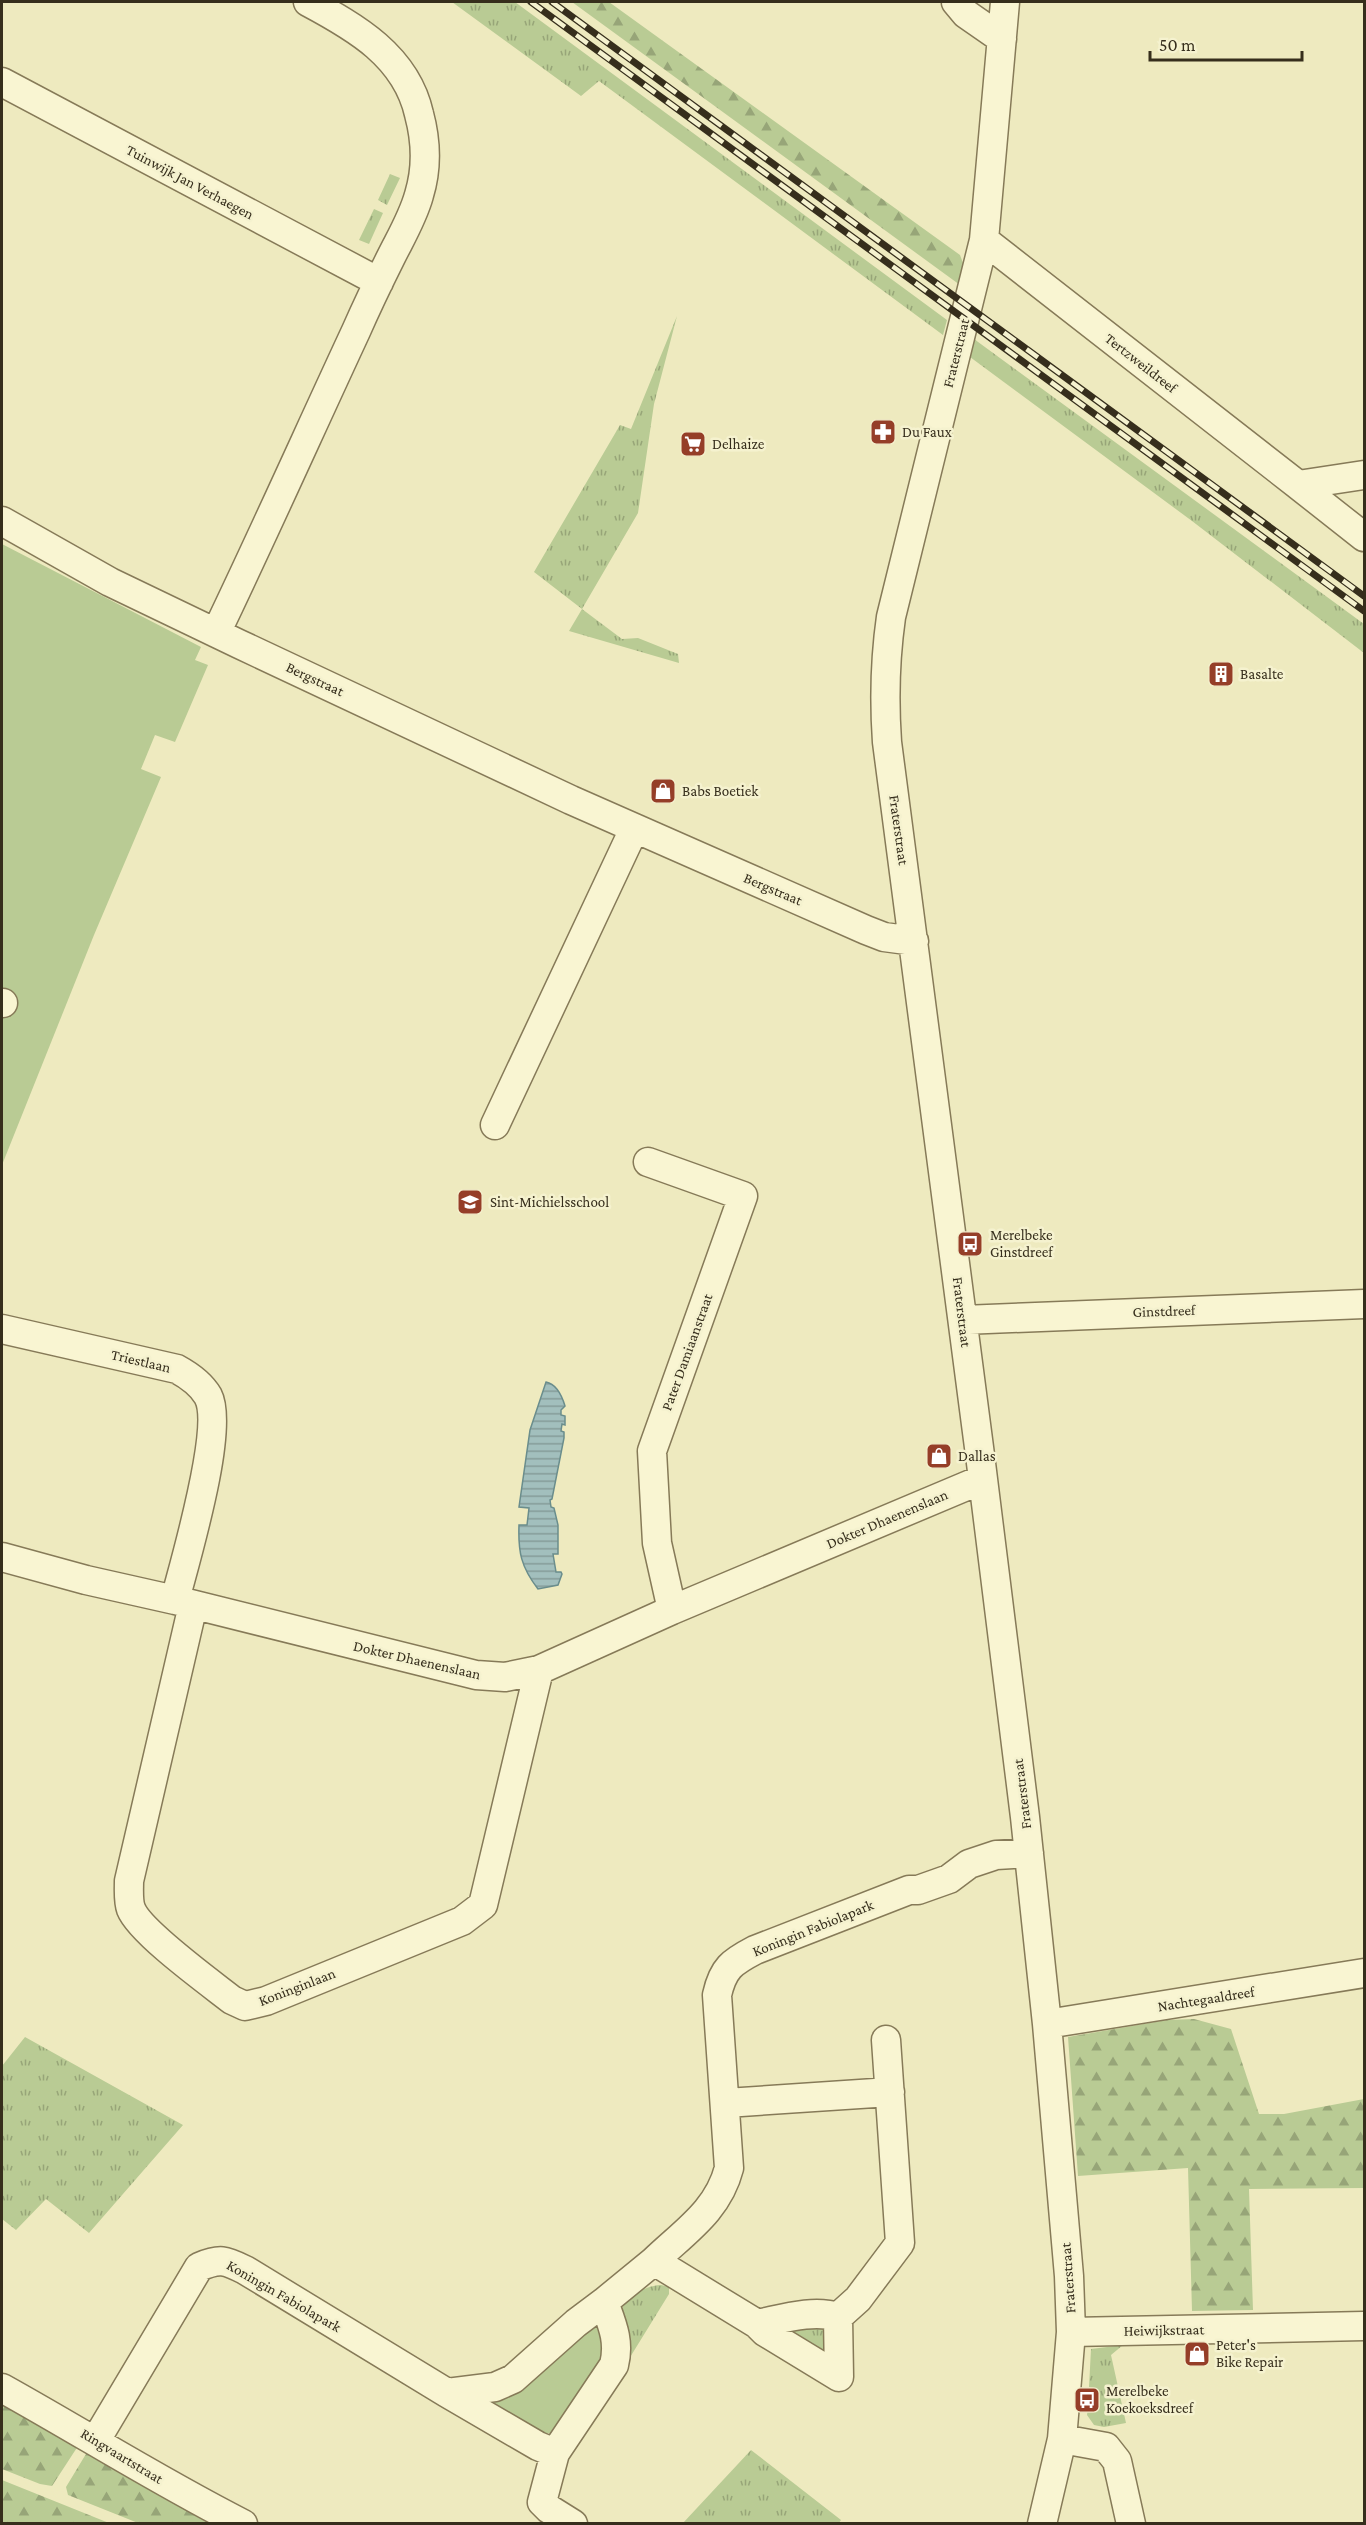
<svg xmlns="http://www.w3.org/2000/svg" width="1366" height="2525" viewBox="0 0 1366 2525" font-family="'Crimson Pro',serif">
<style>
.grass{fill:url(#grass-tufts)}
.forest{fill:url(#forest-firs)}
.green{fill:#b9cb94}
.water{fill:url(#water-rules);stroke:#6a8d8c;stroke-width:1.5}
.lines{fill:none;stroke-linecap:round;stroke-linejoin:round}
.minor-casing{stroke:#867a58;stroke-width:31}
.minor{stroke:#f9f5d2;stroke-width:28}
.rail-casing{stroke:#362e1c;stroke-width:7}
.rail{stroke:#f5f2cf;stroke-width:4.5;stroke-dasharray:14;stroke-linecap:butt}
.labels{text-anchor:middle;stroke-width:5;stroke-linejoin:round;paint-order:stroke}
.street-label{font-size:15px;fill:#362e1c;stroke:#f5f2cf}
.poi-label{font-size:15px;fill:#362e1c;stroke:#f5f2cf;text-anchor:start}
</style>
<defs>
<pattern id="grass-tufts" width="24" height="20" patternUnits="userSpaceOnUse" patternTransform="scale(1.5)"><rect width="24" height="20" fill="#b9cb94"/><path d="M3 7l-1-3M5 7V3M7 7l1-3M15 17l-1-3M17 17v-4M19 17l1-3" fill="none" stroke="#97a578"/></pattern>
<pattern id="forest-firs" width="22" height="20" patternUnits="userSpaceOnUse" patternTransform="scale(1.5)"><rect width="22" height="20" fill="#b9cb94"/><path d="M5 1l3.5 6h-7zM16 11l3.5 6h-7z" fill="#97a578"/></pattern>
<pattern id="water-rules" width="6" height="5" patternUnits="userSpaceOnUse" patternTransform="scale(1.5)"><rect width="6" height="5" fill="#a2bfbd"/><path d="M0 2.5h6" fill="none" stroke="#859c99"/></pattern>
</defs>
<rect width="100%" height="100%" fill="#eeeabf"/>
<path class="grass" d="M452 2H515L947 320 943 335 599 81 581 96Z
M390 174 400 178 387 205 378 200Z
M374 209 383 213 369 244 359 240Z
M677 316 654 404 638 513 582 609 622 639 638 638 678 654 679 663 569 631 582 609 534 572 620 425 631 429Z
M974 339 1364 624V653L1192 521 970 357Z
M25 2037 183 2125 89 2233 46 2199 16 2230 2 2219V2066Z
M661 2285 669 2287V2294L616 2380 619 2314C626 2297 643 2286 661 2285Z
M824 2327 826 2347 824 2352 788 2331 789 2328Z
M1123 2345 1111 2355 1126 2423 1104 2427 1094 2425 1087 2415 1089 2399H1094L1095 2388 1089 2387 1091 2349Z
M751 2450 841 2520 839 2523H683Z"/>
<path class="forest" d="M572 2H609L960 255 963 263 960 285Z
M1194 2019 1231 2029 1259 2114H1284L1364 2099V2188L1249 2189 1253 2310 1192 2311 1188 2168 1078 2176 1068 2037 1167 2020Z
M2 2397 80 2443 52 2486 40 2484 2 2469Z
M89 2449 224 2523H138L68 2495 66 2487Z
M2 2480 109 2523H2Z"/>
<path class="green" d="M2 544 201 647 195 660 208 665 175 742 155 735 141 769 161 777 94 935 2 1165Z
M595 2316 612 2342 552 2433 540 2434 476 2396Z"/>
<path class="water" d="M546 1382C556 1384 562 1396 565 1406L561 1410V1415L565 1416V1425L562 1424 561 1431 564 1432V1438L552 1499 550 1500 551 1507 554 1508 558 1525V1554H553L556 1572H561L562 1574 558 1585 538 1589C521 1567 518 1552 519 1525H527L529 1508 519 1507 530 1430Z"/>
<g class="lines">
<g class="minor-casing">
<path id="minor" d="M956 2 966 14 1002 39
M1005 2 984 240 891 617C885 659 884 699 887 742L980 1455 1025 1817 1047 2024 1069 2276 1071 2332 1062 2439 1042 2524
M2 82 379 282
M984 240 1298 485 1364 475
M1298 485 1364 537
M2 521 110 582 239 644 571 800 866 930 884 937 914 941
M216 633C264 533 309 432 356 331 367 306 379 281 391 257 401 237 413 217 419 195 427 169 426 140 419 114 406 56 355 27 308 2
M2 1003H3
M495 1125 634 829
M648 1162 743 1196 652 1451 657 1543 672 1610
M963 1320 1364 1304
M2 1329 177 1369C188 1375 201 1384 208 1396 225 1428 185 1561 175 1600
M2 1557 86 1580 175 1600 476 1675 505 1677 539 1670 672 1610 983 1479
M193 1605 129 1881C129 1890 128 1901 131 1909 140 1932 209 1982 232 2000L245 2006 266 2001 462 1921 483 1905 539 1670
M1047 2024 1364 1973
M726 2103 890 2092
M654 2261C684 2232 718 2211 729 2168L717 1995C723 1968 732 1962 755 1950L909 1890H918L949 1879 969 1864 996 1855 1029 1853
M838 2317 858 2299 900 2243 886 2040
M1071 2332 1364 2326
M2 2388C83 2433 160 2482 243 2524
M447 2393 495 2387 513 2379 576 2323 604 2302
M1062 2439 1106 2447 1117 2461 1131 2524
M96 2440 199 2267C220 2258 225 2260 245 2270L447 2393 538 2446 555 2453 614 2365C620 2341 612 2324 604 2302L654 2261 757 2324 765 2332 839 2377 838 2317C813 2309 782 2319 757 2324
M555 2453 542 2502 549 2509 573 2524"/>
</g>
<use href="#minor" class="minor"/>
<g class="rail-casing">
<path id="rail" d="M531 2 1364 611
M552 2 1364 596"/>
</g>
<use href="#rail" class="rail"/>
</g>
<defs>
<g id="pharmacy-square" transform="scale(1.35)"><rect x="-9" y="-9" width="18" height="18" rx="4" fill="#953e28" stroke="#f5f2cf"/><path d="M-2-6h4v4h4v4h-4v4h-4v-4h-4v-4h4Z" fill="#fff"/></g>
<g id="supermarket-square" transform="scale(1.35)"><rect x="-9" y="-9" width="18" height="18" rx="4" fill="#953e28" stroke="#f5f2cf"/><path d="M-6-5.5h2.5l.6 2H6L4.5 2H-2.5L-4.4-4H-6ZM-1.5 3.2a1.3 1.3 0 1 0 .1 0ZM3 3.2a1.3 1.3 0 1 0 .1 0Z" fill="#fff"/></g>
<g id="building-square" transform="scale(1.35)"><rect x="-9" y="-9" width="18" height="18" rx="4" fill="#953e28" stroke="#f5f2cf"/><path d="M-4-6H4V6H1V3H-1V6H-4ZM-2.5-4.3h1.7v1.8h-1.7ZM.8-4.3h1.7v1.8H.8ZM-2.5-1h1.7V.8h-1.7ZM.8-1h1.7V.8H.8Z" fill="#fff"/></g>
<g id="shop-square" transform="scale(1.35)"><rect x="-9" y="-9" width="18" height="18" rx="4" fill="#953e28" stroke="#f5f2cf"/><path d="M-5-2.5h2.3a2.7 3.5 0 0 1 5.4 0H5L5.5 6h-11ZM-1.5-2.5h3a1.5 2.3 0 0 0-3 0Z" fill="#fff"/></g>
<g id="school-square" transform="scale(1.35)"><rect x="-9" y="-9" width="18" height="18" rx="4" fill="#953e28" stroke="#f5f2cf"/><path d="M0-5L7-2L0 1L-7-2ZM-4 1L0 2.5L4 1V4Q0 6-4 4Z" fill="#fff"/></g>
<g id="bus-square" transform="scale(1.35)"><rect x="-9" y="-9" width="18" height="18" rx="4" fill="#953e28" stroke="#f5f2cf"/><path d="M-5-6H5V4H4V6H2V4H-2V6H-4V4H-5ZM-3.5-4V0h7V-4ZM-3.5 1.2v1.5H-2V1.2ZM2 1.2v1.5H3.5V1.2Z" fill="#fff"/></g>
</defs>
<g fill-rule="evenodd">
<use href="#pharmacy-square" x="883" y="432"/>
<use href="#supermarket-square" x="693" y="444"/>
<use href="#building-square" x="1221" y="674"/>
<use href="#shop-square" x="663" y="791"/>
<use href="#school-square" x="470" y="1202"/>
<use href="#bus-square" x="970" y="1244"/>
<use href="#shop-square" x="939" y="1456"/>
<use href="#shop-square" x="1197" y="2354"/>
<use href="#bus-square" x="1087" y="2400"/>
</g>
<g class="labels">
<g class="street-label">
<text transform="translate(190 182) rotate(28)" y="5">Tuinwijk Jan Verhaegen</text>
<text transform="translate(956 353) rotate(-76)" y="5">Fraterstraat</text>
<text transform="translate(1141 363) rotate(38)" y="5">Tertzweildreef</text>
<text transform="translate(315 679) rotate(25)" y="5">Bergstraat</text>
<text transform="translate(899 830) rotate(82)" y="5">Fraterstraat</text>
<text transform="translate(773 889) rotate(23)" y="5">Bergstraat</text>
<text transform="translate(1164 1311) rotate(-2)" y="5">Ginstdreef</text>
<text transform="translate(962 1312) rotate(83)" y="5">Fraterstraat</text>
<text transform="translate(687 1352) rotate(-70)" y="5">Pater Damiaanstraat</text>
<text transform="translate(141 1361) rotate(13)" y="5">Triestlaan</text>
<text transform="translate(887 1519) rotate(-23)" y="5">Dokter Dhaenenslaan</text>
<text transform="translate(417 1660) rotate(13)" y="5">Dokter Dhaenenslaan</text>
<text transform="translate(1022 1794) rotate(-97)" y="5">Fraterstraat</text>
<text transform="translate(813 1928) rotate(-22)" y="5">Koningin Fabiolapark</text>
<text transform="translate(297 1987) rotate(-21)" y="5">Koninginlaan</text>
<text transform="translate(1206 1999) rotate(-9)" y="5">Nachtegaaldreef</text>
<text transform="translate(1068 2278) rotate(-94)" y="5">Fraterstraat</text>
<text transform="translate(284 2296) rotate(30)" y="5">Koningin Fabiolapark</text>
<text transform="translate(1164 2330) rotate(-1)" y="5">Heiwijkstraat</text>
<text transform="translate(122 2456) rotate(31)" y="5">Ringvaartstraat</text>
</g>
<g class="poi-label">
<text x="902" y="437">Du Faux</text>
<text x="712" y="449">Delhaize</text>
<text x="1240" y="679">Basalte</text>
<text x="682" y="796">Babs Boetiek</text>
<text x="490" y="1207">Sint-Michielsschool</text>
<text x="990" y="1240">Merelbeke<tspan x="990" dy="17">Ginstdreef</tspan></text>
<text x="958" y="1461">Dallas</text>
<text x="1216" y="2350">Peter's<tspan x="1216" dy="17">Bike Repair</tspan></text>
<text x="1106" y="2396">Merelbeke<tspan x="1106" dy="17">Koekoeksdreef</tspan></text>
</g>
</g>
<rect width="1366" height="2525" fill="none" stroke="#362e1c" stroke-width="6"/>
<path d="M1150 51v9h152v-9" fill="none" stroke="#362e1c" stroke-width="3"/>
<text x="1159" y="51" font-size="18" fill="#362e1c" stroke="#f5f2cf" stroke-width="4.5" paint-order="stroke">50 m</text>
</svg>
